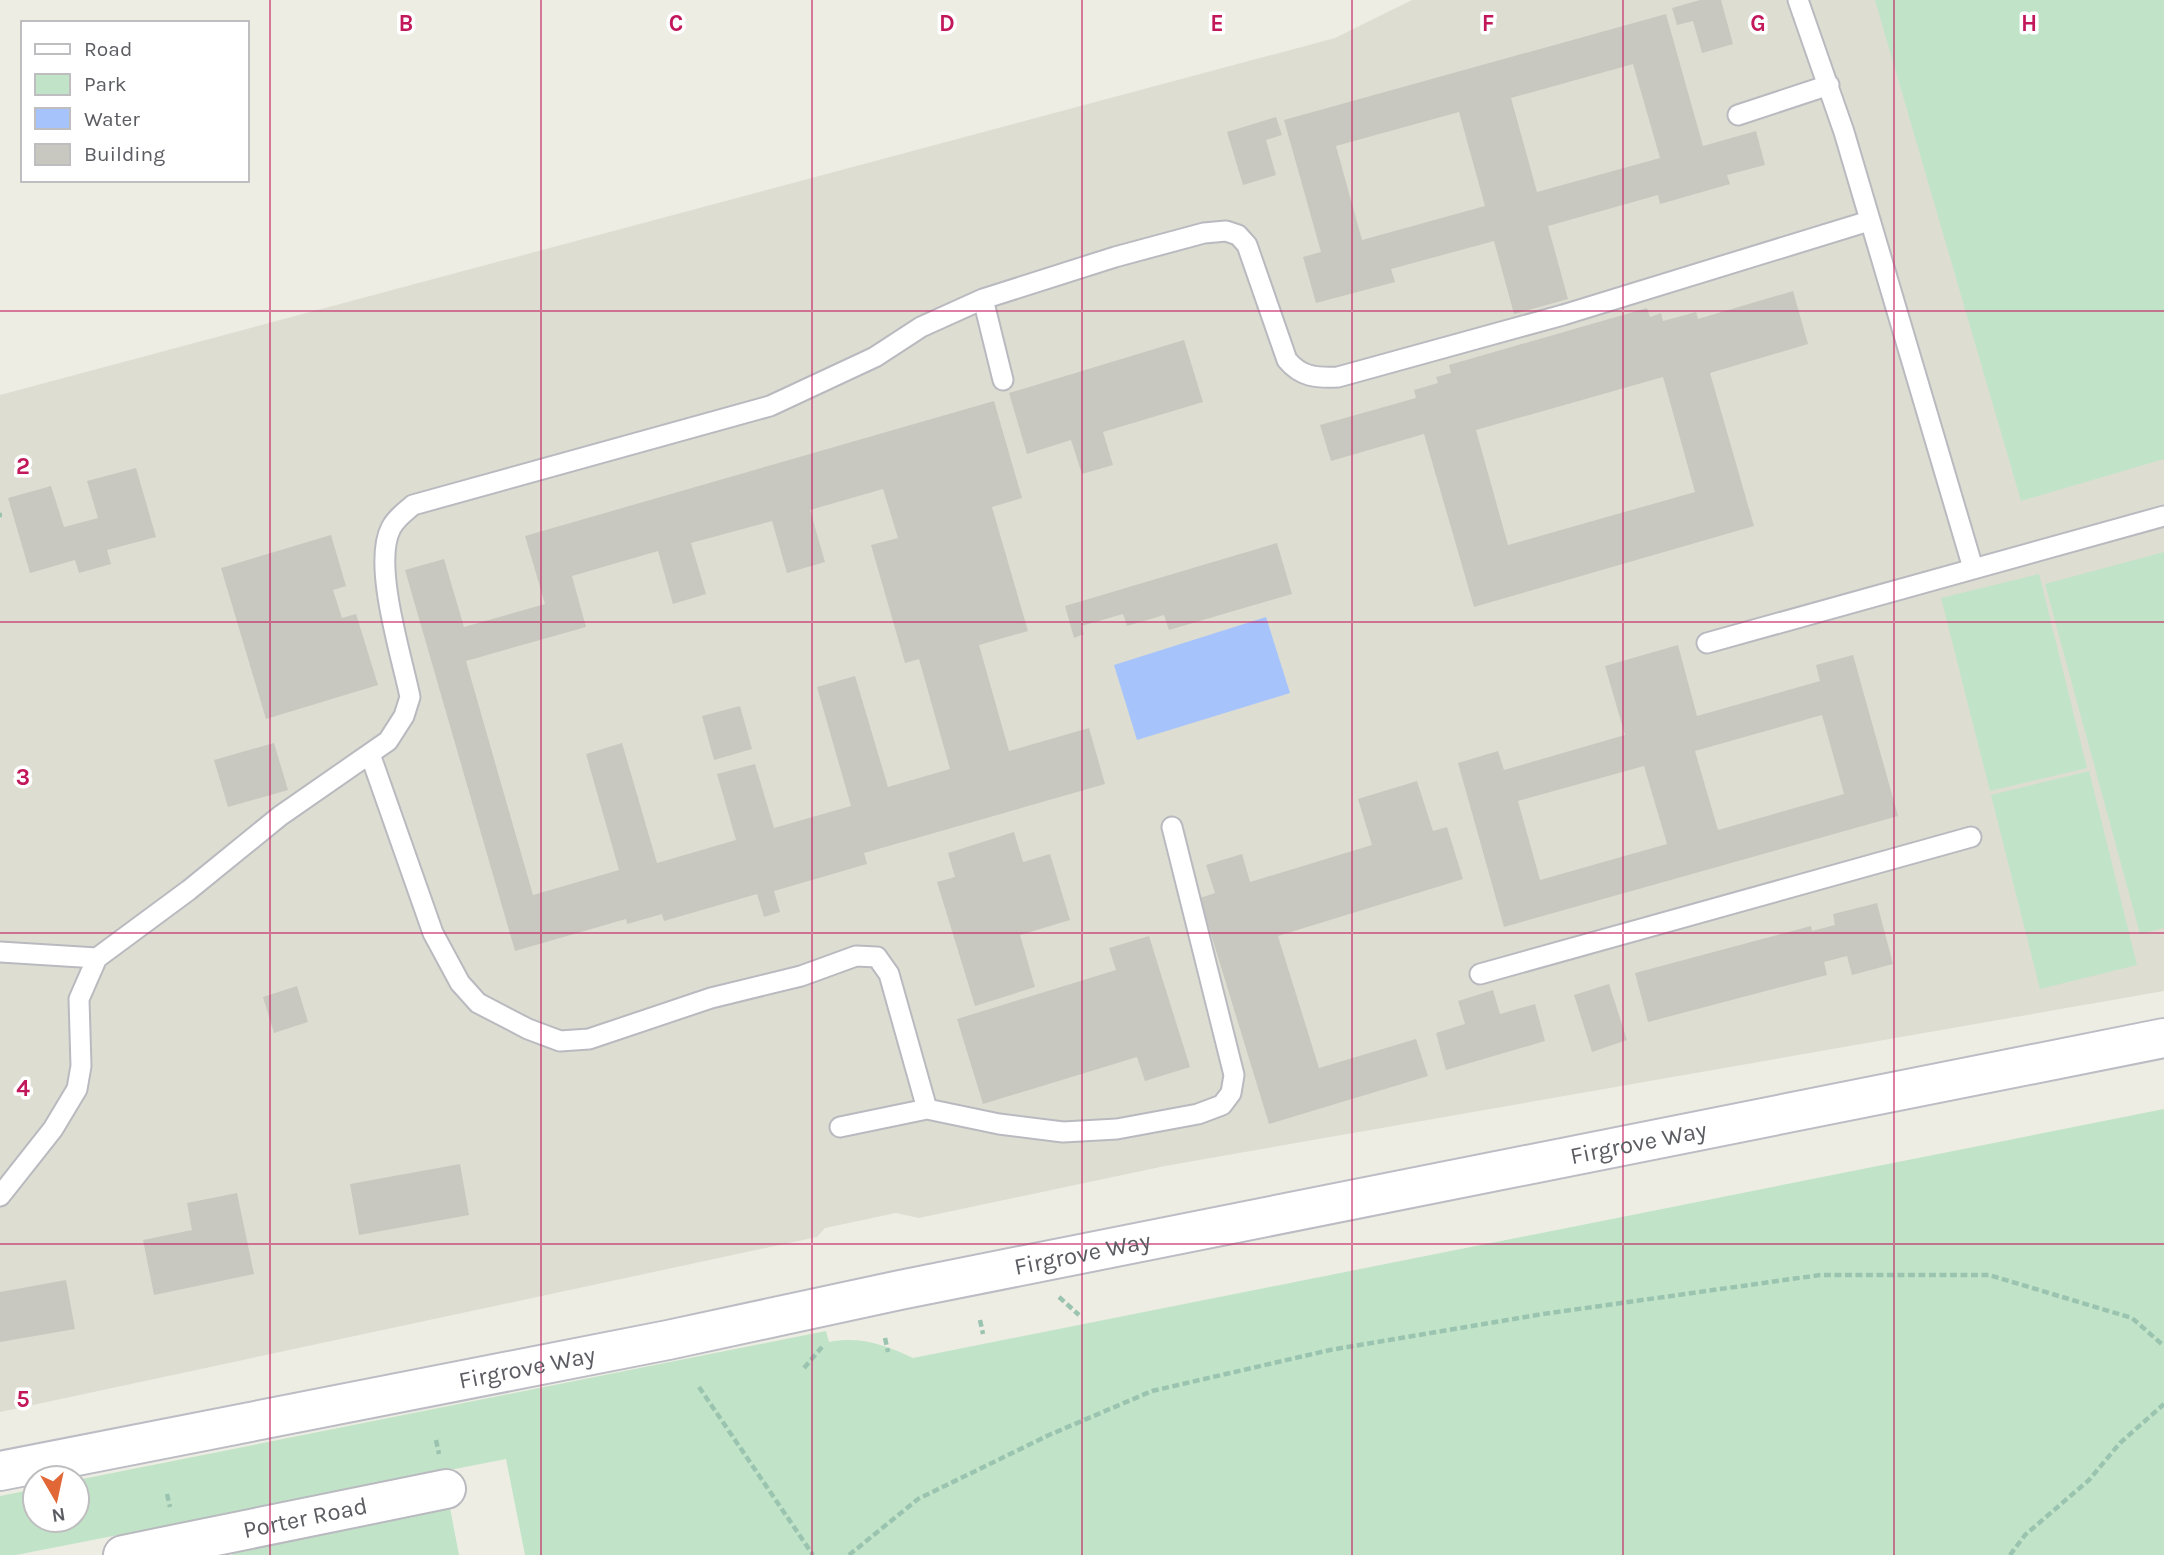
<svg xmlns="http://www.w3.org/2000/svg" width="2164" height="1555" viewBox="0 0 2164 1555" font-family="Karla,sans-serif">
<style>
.education{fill:#ddddd2}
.green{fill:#c1e4c8}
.water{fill:#a6c4fb}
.building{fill:#c9c8c0;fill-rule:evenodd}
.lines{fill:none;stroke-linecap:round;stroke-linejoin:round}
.lane-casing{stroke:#b9babf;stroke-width:23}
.street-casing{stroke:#b9babf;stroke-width:42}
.secondary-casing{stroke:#bcbdc4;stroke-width:42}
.path{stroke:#9bc4b0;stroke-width:4.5;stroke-dasharray:7 3.5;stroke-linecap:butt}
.lane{stroke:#fff;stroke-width:19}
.street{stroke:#fff;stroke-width:38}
.secondary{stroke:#fff;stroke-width:38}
.grid{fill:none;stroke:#c2185b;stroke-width:2;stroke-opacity:0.55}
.labels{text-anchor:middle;stroke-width:7;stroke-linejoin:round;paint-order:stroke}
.street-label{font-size:24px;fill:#5c5d63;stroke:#fff}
.grid-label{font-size:23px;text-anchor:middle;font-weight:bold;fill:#c2185b;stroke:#fff;stroke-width:7;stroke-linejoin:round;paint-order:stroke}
</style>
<rect width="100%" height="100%" fill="#eeede4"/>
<path class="education" d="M1412 0H2164V991L1165 1166 919 1218 896 1213 825 1228 817 1237 0 1412V395L1335 38Z"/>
<path class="green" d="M1875 0H2164V459L2021 501Z
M2164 552V928L2140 934 2045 584Z
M2039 574 2087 768 1990 791 1941 598Z
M2089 771 2137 965 2040 989 1991 795Z
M2164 1109V1555H525L506 1459 16 1555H0V1496L35 1489V1520H77V1480L826 1331 829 1342C861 1336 885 1345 913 1358Z
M450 1508 459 1555H231L235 1553Z"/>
<path class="water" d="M1266 617 1290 693 1137 740 1114 665Z"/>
<path class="building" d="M1700 0H1721L1733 44 1702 53 1693 21 1677 25 1672 8Z
M1666 14 1703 146 1756 131 1765 165 1727 175 1730 184 1660 204 1658 195 1548 226 1568 299 1514 314 1494 241 1391 269 1395 282 1316 303 1303 257 1321 252 1284 120ZM1633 64 1660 158 1537 192 1511 98ZM1459 112 1485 206 1362 240 1336 146Z
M1276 117 1282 135 1266 140 1276 175 1243 185 1227 132Z
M1793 291 1808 344 1710 373 1754 526 1474 607 1424 434 1331 461 1320 425 1416 398 1414 390 1438 383 1436 377 1451 373 1449 365 1647 308 1650 317 1661 313 1663 321 1696 312 1698 319ZM1663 377 1695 492 1508 545 1476 430Z
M1184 340 1203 402 1103 432 1113 465 1082 474 1071 440 1027 454 1009 393Z
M994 401 1022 498 992 507 1028 631 979 645 1009 751 1089 728 1105 784 864 853 867 864 774 891 780 912 764 917 757 894 664 921 662 914 627 924 626 919 515 951 405 570 444 559 464 627 545 604 525 536ZM883 489 898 538 871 545 905 663 919 659 950 769 888 787 855 676 817 687 851 806 774 828 755 764 717 774 736 840 657 863 622 743 586 754 619 870 533 895 466 661 586 627 572 576 658 551 673 604 706 594 691 543 772 521 787 573 825 562 810 510Z
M136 468 156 537 107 550 111 564 79 573 75 560 30 573 8 498 51 486 64 527 98 518 87 481Z
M331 535 346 586 333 590 342 618 356 614 378 685 266 719 221 568Z
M1277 543 1292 594 1169 630 1164 615 1127 626 1123 614 1081 626 1084 634 1074 638 1065 606Z
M1678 645 1697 716 1820 681 1816 665 1853 655 1898 816 1504 927 1458 763 1498 751 1504 770 1625 735 1605 666ZM1822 715 1844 794 1718 830 1695 751ZM1644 766 1667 844 1540 880 1518 801Z
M740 706 752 749 714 760 702 716Z
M274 743 288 790 228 807 214 760Z
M1417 781 1433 831 1447 827 1463 879 1278 936 1319 1068 1416 1039 1428 1076 1269 1124 1200 898 1215 893 1206 865 1242 854 1250 882 1372 845 1358 799Z
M1014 832 1023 862 1050 854 1070 920 1020 935 1035 987 975 1006 937 882 955 877 948 853Z
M1877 903 1893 964 1852 975 1847 956 1824 962 1827 975 1648 1022 1635 973 1811 926 1812 931 1835 925 1833 914Z
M1149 936 1190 1067 1145 1081 1137 1057 983 1104 957 1019 1116 970 1109 948Z
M1609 984 1627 1040 1592 1052 1574 995Z
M297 986 308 1022 274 1033 263 997Z
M1493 990 1500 1014 1535 1004 1545 1041 1446 1070 1436 1033 1465 1024 1458 1001Z
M460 1164 469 1215 359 1235 350 1184Z
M237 1193 254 1274 154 1295 143 1240 192 1230 187 1203Z
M66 1280 75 1329 0 1342V1292Z"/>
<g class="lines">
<g class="lane-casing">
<path id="lane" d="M1798 0 1844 132 1973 568
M1738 115 1829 85
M983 299 1115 257 1204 233 1226 231 1238 235 1247 245 1287 360C1301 377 1316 378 1338 377L1563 315 1869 221
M1707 643 2164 516
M370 754 433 933 460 983 478 1003 528 1029 560 1041 589 1039 711 998 801 976 856 956 877 957 889 974 927 1109 840 1127
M0 952 97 958
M1480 974 1971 837
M927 1109 999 1124 1063 1132 1117 1129 1198 1114 1222 1105 1231 1093 1234 1075 1172 827
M0 1196 53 1129 77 1089 81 1066 79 999 97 958 189 890 280 816 388 741 404 716 410 697C402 657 372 564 391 528 396 518 405 512 413 505L770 406 875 357 921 327 983 299 1003 380"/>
</g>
<g class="street-casing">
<g id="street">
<path id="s1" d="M123 1555 446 1489"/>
</g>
</g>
<g class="secondary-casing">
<g id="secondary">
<path id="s2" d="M0 1471 668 1340 900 1290 2164 1038"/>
</g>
</g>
<path class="path" d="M0 515H2
M1059 1297 1079 1315
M980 1320 983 1334
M885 1338 888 1352
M804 1368 822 1347
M699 1387 813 1555
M436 1440 439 1454
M167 1494 170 1507
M849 1555 918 1499 1049 1435 1152 1391 1330 1350 1543 1314 1820 1275H1989L2132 1318 2164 1346
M2010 1555 2025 1535 2089 1480 2120 1443 2164 1404"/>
<use href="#lane" class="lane"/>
<use href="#street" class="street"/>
<use href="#secondary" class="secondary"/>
</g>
<path class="grid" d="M270 0V1555M541 0V1555M812 0V1555M1082 0V1555M1352 0V1555M1623 0V1555M1894 0V1555M0 311H2164M0 622H2164M0 933H2164M0 1244H2164"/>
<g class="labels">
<g class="street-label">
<text dy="8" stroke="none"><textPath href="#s2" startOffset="1671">Firgrove Way</textPath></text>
<text dy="8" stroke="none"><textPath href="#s2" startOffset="1104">Firgrove Way</textPath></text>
<text dy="8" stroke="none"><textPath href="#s2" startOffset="537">Firgrove Way</textPath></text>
<text dy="8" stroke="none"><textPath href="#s1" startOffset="186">Porter Road</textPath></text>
</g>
</g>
<g class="grid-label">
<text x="406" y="31">B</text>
<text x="676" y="31">C</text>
<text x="947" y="31">D</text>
<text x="1217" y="31">E</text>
<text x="1488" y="31">F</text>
<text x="1758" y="31">G</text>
<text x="2029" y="31">H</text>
<text x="23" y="474">2</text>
<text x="23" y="785">3</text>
<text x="23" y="1096">4</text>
<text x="23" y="1407">5</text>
</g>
<rect x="21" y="21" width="228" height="161" fill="#ffffff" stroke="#bebec1" stroke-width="2"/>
<rect x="35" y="44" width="35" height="10" fill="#ffffff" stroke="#bebec1" stroke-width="2"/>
<text x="84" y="56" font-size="21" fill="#5c5d63">Road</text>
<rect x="35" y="74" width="35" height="21" fill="#c1e4c8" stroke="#bebec1" stroke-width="2"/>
<text x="84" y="91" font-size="21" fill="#5c5d63">Park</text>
<rect x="35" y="108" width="35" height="21" fill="#a6c4fb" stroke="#bebec1" stroke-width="2"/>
<text x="84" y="126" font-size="21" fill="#5c5d63">Water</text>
<rect x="35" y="144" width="35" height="21" fill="#c9c8c0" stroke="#bebec1" stroke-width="2"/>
<text x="84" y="161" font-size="21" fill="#5c5d63">Building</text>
<g transform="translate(56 1499) rotate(171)"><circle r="33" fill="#ffffff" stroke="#bebec1" stroke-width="2"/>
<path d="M0-5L12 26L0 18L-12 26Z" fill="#e16736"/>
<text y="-10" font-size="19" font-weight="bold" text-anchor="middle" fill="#5c5d63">N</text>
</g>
</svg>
